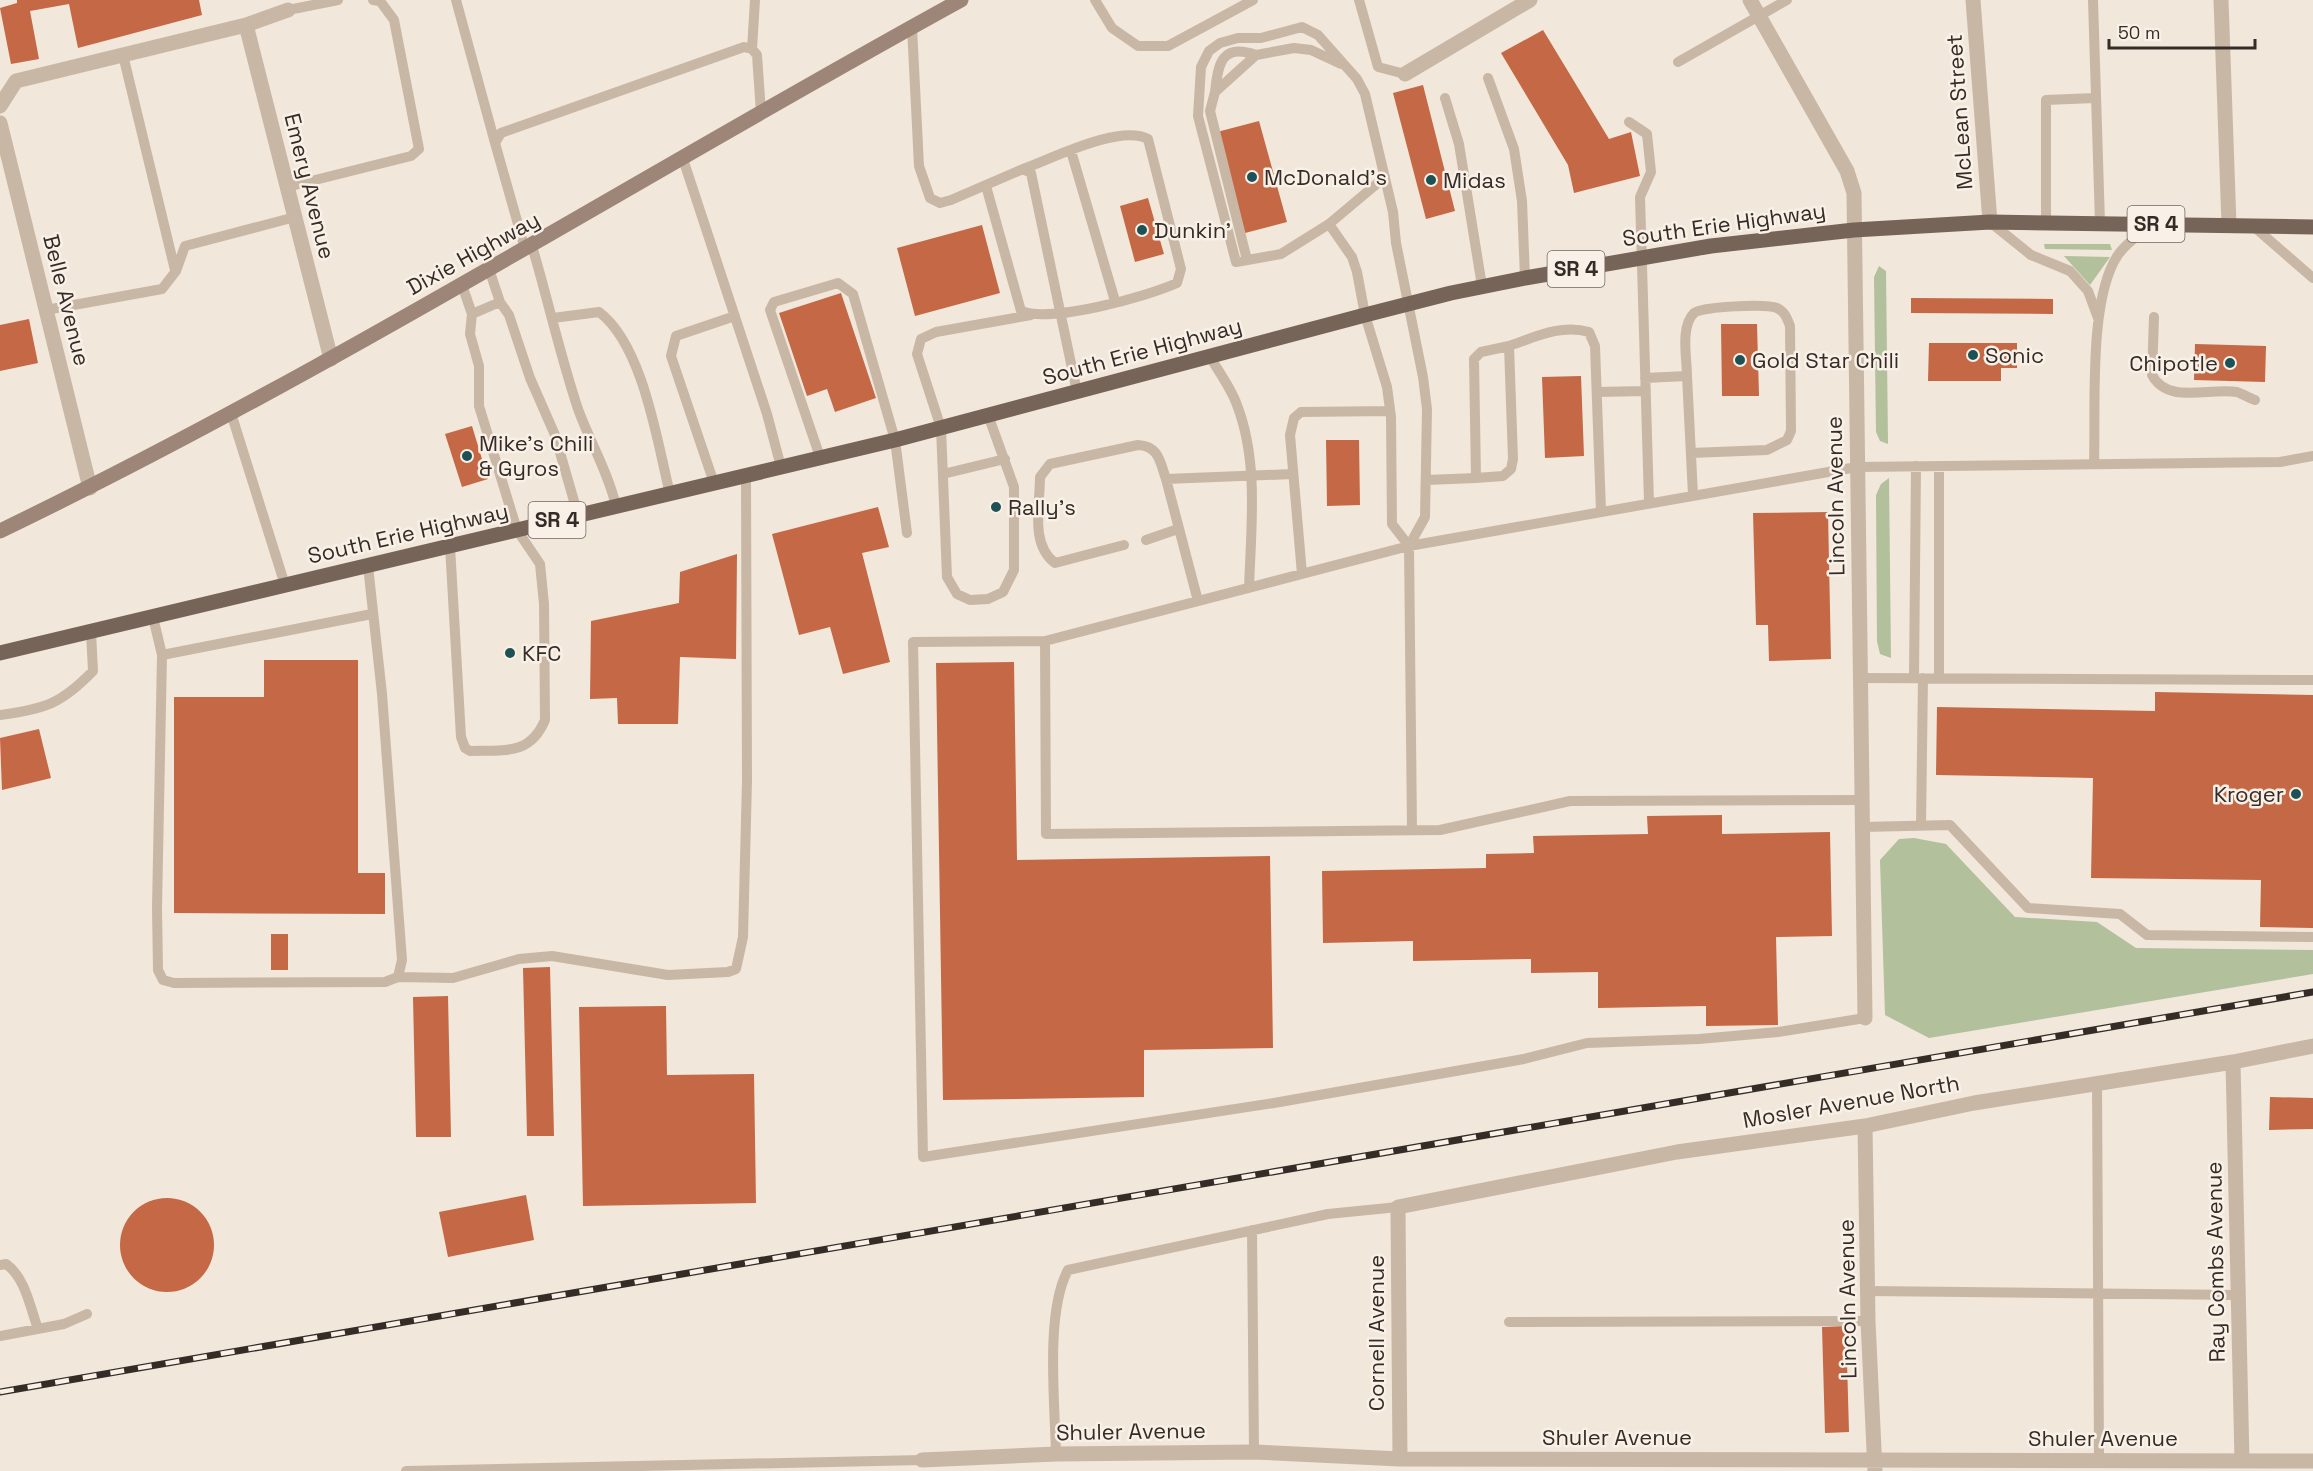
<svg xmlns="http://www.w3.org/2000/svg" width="2313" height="1471" viewBox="0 0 2313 1471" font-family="'Space Grotesk',sans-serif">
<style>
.green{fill:#b2c09b}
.building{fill:#c56845}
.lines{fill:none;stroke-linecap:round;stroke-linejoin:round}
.lane{stroke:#c9b7a6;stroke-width:10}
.street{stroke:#c9b7a6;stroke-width:15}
.secondary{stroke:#9d8678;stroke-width:15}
.primary{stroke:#776458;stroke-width:15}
.rail-casing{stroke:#352c27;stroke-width:7}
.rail{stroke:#f9f1e7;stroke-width:4.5;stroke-dasharray:14;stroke-linecap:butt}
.poi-dot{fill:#1d5156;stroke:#f9f1e7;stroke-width:2}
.labels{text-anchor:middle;stroke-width:5;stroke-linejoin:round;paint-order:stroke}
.shield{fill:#f9f1e7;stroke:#706761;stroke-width:1.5}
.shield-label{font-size:21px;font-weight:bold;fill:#352c27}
.street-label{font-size:22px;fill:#352c27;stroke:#f9f1e7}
.poi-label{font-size:22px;fill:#352c27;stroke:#f9f1e7;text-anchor:start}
</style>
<rect width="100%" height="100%" fill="#f1e7da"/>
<path class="green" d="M2044 244H2110L2112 250 2045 249Z
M2064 256 2110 257 2090 285Z
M1879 266 1886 271 1888 444 1880 441 1876 432 1874 277Z
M1889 478 1891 658 1880 654 1877 641 1876 495 1881 484Z
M1914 838 1946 844 2015 917 2097 922 2136 948 2313 950V974L1929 1038 1885 1015 1880 860 1899 839Z"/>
<path class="building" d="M17 0H199L202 15 78 48 69 4 30 11 39 59 11 64 0 8 17 3Z
M1543 30 1609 139 1631 132 1640 176 1574 193 1568 165 1501 53Z
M1423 85 1455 211 1426 219 1393 93Z
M1259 121 1287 222 1245 233 1217 132Z
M1148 198 1164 254 1135 262 1120 206Z
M982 225 1000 293 915 316 897 248Z
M841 293 876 398 835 412 827 389 807 396 779 313Z
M1911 298 2053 299V314L1911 313Z
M29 319 38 363 0 371V325Z
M1721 324H1757L1759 396H1722Z
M1929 343H2017V368H2001V381H1928Z
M2195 344 2266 346 2265 382 2194 380Z
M1581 376 1584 456 1545 458 1542 377Z
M472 426 488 479 462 487 445 434Z
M1326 440H1359L1360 505 1327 506Z
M878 507 889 547 862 553 890 662 843 674 830 627 799 635 772 534Z
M1828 512 1831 659 1769 661 1768 625H1756L1753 513Z
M737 554 736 659 680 657 678 724H618L617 698 590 699 591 621 679 603 680 572Z
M264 660H358V873H385V914L174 913V697H264Z
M1014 662 1017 860 1270 856 1273 1048 1144 1050V1097L943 1100 936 663Z
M2155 692 2313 695V928L2260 927 2261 880 2091 878 2093 778 1936 775 1937 707 2155 711Z
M39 729 51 778 2 790 0 738Z
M1722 815V834L1830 832 1832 936 1776 937 1778 1025 1706 1026V1006L1598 1008V972L1531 973V959L1413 961V941L1323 943 1322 871 1486 868V854L1534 853 1533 836 1648 834 1647 816Z
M271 934H288V970H271Z
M550 967 554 1136H527L523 968Z
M448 996 451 1137H416L413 997Z
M666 1006 667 1075 754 1074 756 1203 583 1206 579 1007Z
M2270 1097 2313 1098V1129L2269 1130Z
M526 1195 534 1240 448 1257 439 1212Z
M120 1245a47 47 0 1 1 94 0a47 47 0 1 1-94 0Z
M1846 1326 1849 1432 1825 1433 1822 1327Z"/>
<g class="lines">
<path class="lane" d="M456 0 495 143
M1095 0 1112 28 1138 46H1168L1253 0
M1359 0 1378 67 1405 74
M2093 0 2100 223
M288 10 338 0
M912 27 919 166 930 198 940 203 951 200 1023 169 1031 173 1077 392
M752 49 755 0
M123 55 175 270
M1678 62 1787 0
M1488 78 1514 149 1522 201 1525 278
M1215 92C1218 63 1222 43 1256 55
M1445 98 1459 144 1482 286
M1629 122 1647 134 1651 172 1640 197 1649 503
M1071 151 1115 301
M683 159 767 414 781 467
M1385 177 1329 224 1281 254 1236 262 1198 116 1201 67 1209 51 1220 43 1238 38H1261L1302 27 1318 35 1357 79 1365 94 1393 212 1396 243 1423 377 1427 409 1425 517 1409 546 1412 830
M986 186 1021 311C1051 323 1146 297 1177 283L1181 269 1148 139C1120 124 1053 158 1023 169
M287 187 411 156 419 149 394 20 380 1 373 0
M1990 222 2031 255 2070 271 2088 291 2098 318
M2046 222V100L2095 98
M1329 224 1352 257 1357 272 1365 315 1387 387 1391 417 1392 524 1409 546
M2252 225 2313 278
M532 246C548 300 560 355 578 409 590 442 608 472 616 506
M525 249 495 143 501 133 744 47 752 49 757 55 761 113
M1247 260 1210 111 1215 92 1256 55 1294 48 1311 50 1341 64
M489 269 500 302
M462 285 472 314
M46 310 162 289 176 271 185 246 295 217
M2154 317 2152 375C2168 405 2210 387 2237 392 2243 394 2249 398 2255 400
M553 318 599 312C643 345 657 441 670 494
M1509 346C1535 337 1561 324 1589 332L1595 346 1601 511
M1210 357C1219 372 1231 388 1237 405 1259 462 1251 528 1249 588
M1687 376C1687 358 1680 327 1694 313 1702 306 1767 304 1777 308 1785 312 1787 318 1790 326L1791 431 1787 440 1767 450 1691 453
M1645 378 1687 376 1693 495
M1597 392 1646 391
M231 413 285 585
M988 415 1014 487V570L1003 592 988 599 970 600 957 594 947 577 941 428 917 354 921 339 936 332 1031 315
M820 457 770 310 774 302 838 283 853 294 895 440 907 533
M2094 464C2096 410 2088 299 2118 255 2126 243 2141 233 2152 224
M1939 466V678
M943 474 1005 459
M1166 479 1198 601
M1426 480 1476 478 1474 359 1481 352 1509 346 1513 459 1511 469 1503 476 1476 478
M714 483 671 356 676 336 735 316
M1146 540 1178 529
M1124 545 1055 563C1030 544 1040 506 1040 477L1050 464 1138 445C1159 446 1160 462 1166 479L1293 474
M450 546 461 737 465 748 470 751C503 750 530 756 545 720L544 604 540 564 517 530 479 406V366L470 334 472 314 500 302 509 315 530 378 555 435 578 515
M368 566 382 694 402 960 398 977
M1302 574 1290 435 1294 418 1301 412 1390 411
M153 617 162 655 372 614
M1045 641 1046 834 1440 830 1570 801 1862 800
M162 655 157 908 158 970 163 980 174 983 385 982 398 977 453 978 519 959 552 956 668 975 728 972 736 969 743 937 747 781 746 475
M1860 678 2313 680
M1914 678 1916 466
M0 715C45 709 61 704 93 671L91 632
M1921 826 1923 678
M1862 827 1950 825 2028 908 2120 914 2147 935 2313 937
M1865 1018 1778 1032 1699 1039 1587 1043 1524 1059 1274 1103 923 1157 913 642 1045 641 1409 546 1857 467 2280 462 2313 456
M2097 1084 2099 1461
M1252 1230 1254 1452
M0 1265 6 1264C25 1277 30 1307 38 1329
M1868 1291 2238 1295
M1509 1322 1868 1321
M0 1336 64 1324 87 1314
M1056 1454C1055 1404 1045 1312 1068 1270L1328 1214 1398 1207
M406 1471 922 1460"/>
<path class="street" d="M1750 0 1847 171 1854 193 1865 1018
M1973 0 1990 222
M2221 0 2229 225
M246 25 331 359
M1405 74 1530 0
M0 106 16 81 246 25 288 10
M0 123 90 488
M2233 1062 2242 1461
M1865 1126 1868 1321 1875 1471
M1400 1459 1398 1207 1677 1152 1865 1126 1974 1103 2233 1062 2313 1046
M922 1460 1056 1454 1254 1452 1400 1459 2313 1461"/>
<path class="secondary" d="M0 531C330 372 640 176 961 0"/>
<path class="primary" d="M0 653 895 440 1365 315 1451 293 1525 278 1711 246 1854 230 1990 222 2313 227"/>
<g class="rail-casing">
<path id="rail" d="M0 1392 2313 992"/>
</g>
<use href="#rail" class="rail"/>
</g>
<g class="poi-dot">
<circle cx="1252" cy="177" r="6"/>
<circle cx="1431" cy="180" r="6"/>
<circle cx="1142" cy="230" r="6"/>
<circle cx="1973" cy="355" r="6"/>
<circle cx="1740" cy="360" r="6"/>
<circle cx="2230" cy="363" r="6"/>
<circle cx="467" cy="456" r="6"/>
<circle cx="996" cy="507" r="6"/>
<circle cx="510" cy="653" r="6"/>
<circle cx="2296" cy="794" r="6"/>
</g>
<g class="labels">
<g class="shield">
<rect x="2127.5" y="206" width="57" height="36" rx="4.5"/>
<rect x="1547.5" y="251" width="57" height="36" rx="4.5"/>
<rect x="528.5" y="502" width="57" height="36" rx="4.5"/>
</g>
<g class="shield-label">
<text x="2156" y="231">SR 4</text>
<text x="1576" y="276">SR 4</text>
<text x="557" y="527">SR 4</text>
</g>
<g class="street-label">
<text transform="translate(1959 112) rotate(-94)" y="8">McLean Street</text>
<text transform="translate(310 186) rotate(76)" y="8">Emery Avenue</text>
<text transform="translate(1724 224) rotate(-8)" y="8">South Erie Highway</text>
<text transform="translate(473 253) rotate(-29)" y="8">Dixie Highway</text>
<text transform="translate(67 300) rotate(76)" y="8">Belle Avenue</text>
<text transform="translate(1142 351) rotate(-15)" y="8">South Erie Highway</text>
<text transform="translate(1835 496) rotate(-91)" y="8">Lincoln Avenue</text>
<text transform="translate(408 533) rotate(-13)" y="8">South Erie Highway</text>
<text transform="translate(1851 1101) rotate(-10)" y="8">Mosler Avenue North</text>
<text transform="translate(2215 1262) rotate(-91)" y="8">Ray Combs Avenue</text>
<text transform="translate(1847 1299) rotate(-91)" y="8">Lincoln Avenue</text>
<text transform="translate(1376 1333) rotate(-90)" y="8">Cornell Avenue</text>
<text transform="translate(1131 1431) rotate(-1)" y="8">Shuler Avenue</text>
<text x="1617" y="1445">Shuler Avenue</text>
<text x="2103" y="1446">Shuler Avenue</text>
</g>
<g class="poi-label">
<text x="1264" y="185">McDonald's</text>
<text x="1443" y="188">Midas</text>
<text x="1154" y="238">Dunkin'</text>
<text x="1985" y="363">Sonic</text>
<text x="1752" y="368">Gold Star Chili</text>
<text x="2218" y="371" text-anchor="end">Chipotle</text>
<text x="479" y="451">Mike's Chili<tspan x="479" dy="25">&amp; Gyros</tspan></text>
<text x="1008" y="515">Rally's</text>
<text x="522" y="661">KFC</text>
<text x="2284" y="802" text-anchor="end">Kroger</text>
</g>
</g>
<path d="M2109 39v9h146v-9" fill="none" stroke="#352c27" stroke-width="3"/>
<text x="2118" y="39" font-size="18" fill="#352c27" stroke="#f9f1e7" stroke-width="4.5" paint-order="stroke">50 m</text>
</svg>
